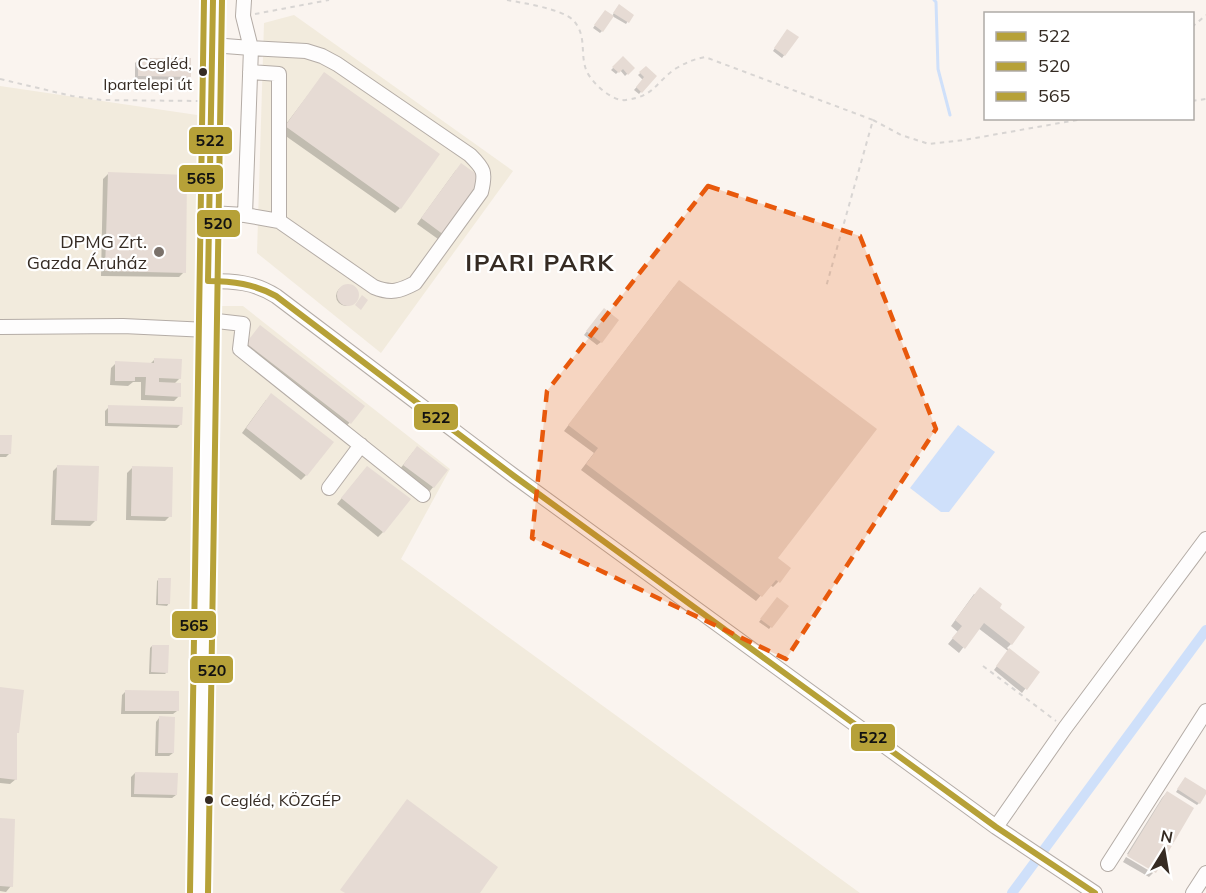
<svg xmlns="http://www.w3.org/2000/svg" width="1206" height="893" viewBox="0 0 1206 893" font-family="Mulish,sans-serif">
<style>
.industrial{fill:#f2ebdd}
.water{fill:#cfe0fa}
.shadow{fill:#0003}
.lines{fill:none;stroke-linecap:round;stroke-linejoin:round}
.stream{stroke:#cfe0fa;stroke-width:3}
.canal{stroke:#cfe0fa;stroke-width:10}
.building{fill:#e6dbd4}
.minor-casing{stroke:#b4aca6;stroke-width:16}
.major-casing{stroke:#b4aca6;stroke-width:21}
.path{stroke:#d8d5d3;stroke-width:2;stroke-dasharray:4.5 4.5;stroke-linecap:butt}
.minor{stroke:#fefdfd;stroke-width:14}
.major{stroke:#fefdfd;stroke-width:18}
.bus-1-casing{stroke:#fff;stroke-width:10}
.bus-2-casing{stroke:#fff;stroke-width:10}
.bus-3-casing{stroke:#fff;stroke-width:10}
.bus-1{stroke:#b6a138;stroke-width:6}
.bus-2{stroke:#b6a138;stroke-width:6}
.bus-3{stroke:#b6a138;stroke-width:6}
.marked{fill:#e8590c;fill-opacity:0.2;stroke:#e8590c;stroke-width:4.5;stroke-dasharray:12 8;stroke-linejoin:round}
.bus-dot{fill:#352b23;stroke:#fff;stroke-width:2}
.poi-dot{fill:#7a716a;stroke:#fff;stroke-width:2}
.labels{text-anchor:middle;stroke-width:4.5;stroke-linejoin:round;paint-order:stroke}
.bus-label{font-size:16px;fill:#352b23;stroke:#fff;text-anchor:end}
.poi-label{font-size:18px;fill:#352b23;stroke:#fff;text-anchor:end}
.district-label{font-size:24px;font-weight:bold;letter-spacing:1.5px;fill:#352b23;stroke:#fff}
.line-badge{stroke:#fff;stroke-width:2}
.pale-badge-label{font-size:16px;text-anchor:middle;font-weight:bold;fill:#111}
</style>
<rect width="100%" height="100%" fill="#faf4ef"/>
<path class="industrial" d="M294 15 513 171 381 353 257 253 264 23Z
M0 86 204 116 202 306H243L450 469 401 559 860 893H0Z"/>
<path class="water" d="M958 425 995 452 949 512H941L910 488Z"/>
<path class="shadow" d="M617 8 632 15 626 24 612 16Z
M603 14 602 31 600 33 593 28Z
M785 33 797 38 782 58 773 51Z
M623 58 633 68 625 76 620 70 616 74 611 70Z
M139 59 189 76 185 80 135 79V63Z
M646 68 655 76 639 94 634 90 643 80 638 75Z
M324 74 400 208 395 213 280 132Z
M456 170 443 234 438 239 417 224Z
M108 174 184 272 179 277 101 276 103 179Z
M336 296a10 10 0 1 1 20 0a10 10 0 1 1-20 0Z
M674 287 776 559 778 582 773 587 770 585 756 601 581 470 594 453 564 431Z
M600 314 601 342 597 345 584 335Z
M260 327 363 406 345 428 242 349Z
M155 359 180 378 174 384 179 396 174 401 141 400V382H133L128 386 110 385 111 368 116 363 150 364Z
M266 400 306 475 301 480 242 433Z
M109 407 181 424 177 428 105 426V411Z
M0 436 10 453 6 457H0Z
M413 452 446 470 430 491 400 469Z
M58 466 95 521 90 526 51 525 53 471Z
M132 468 170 516 165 521 126 520 127 473Z
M362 473 383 532 378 537 337 504Z
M159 579 169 603 167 606 156 605 157 581Z
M974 594 998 608 1011 644 1007 648 1038 672 1022 693 994 670 1008 651 978 628 959 653 948 644 958 632 951 626Z
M775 601 787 606 769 629 759 622Z
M152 646 167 672 165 674H149L150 648Z
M0 689 16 734V779L10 784 0 783Z
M125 692 177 711 173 714H121L122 695Z
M159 718 173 753 169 756H155L156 722Z
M135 773 176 795 172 798 131 797V777Z
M1183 781 1199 803 1197 805 1176 792Z
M1167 792 1155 871 1127 854 1162 798Z
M0 820 11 886 6 892 0 891Z
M1126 857 1153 873 1149 877 1123 862Z"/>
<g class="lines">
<path class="stream" d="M934 0 936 2 938 69 950 115"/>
<path class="canal" d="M1012 893 1206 630"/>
</g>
<path class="building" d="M619 4 634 15 629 23 613 13Z
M605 10 614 16 603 32 594 25Z
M787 29 799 37 785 56 774 48Z
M623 56 635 68 628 75 623 69 619 73 612 67Z
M138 58H191V77L138 76Z
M646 66 657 76 642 93 636 87 644 77 639 72Z
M324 72 440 154 401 209 285 126Z
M461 163 479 176 481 181 444 235 421 218Z
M108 172 187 175 186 273 105 271Z
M679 280 877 429 778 558 791 568 780 583 776 580 762 597 586 464 598 448 568 425Z
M337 295a11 11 0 1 1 22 0a11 11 0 1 1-22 0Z
M362 295 368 300 361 310 355 305Z
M604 308 619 320 602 343 586 331Z
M260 325 365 406 351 424 246 343Z
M154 358 182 359 181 379 159 378V382L181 383V397L145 395 146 377H135V381H115V361L154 363Z
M271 393 334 442 307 476 246 428Z
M108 405 183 407 182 425 108 423Z
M0 435H12L11 454H0Z
M417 446 448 470 434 488 403 465Z
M57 465 99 466 97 521 55 520Z
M132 466 173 467 172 517 131 516Z
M367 466 411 499 384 533 341 498Z
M158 578H171L170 604H158Z
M980 587 1002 604 1000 608 1025 627 1012 645 984 623 965 649 952 638 962 626 955 620Z
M777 597 789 606 772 628 760 619Z
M152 645H169L168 673 151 672Z
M1009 648 1040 672 1027 690 996 666Z
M0 687 24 690 19 733H17V780L0 778Z
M125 690 179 691V711H125Z
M159 716 175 717 174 753H158Z
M135 772 178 773 177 795 134 794Z
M1185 777 1206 790V794L1200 804 1177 789Z
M1167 791 1194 808 1156 873 1127 856Z
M407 799 498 867 480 893H345L340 890Z
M0 818 15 819 13 887 0 886Z"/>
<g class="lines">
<g class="minor-casing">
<path id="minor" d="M244 0 243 16 251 48 306 51 322 56 337 64 470 155C484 169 486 172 481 192L415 283C400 291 391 294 374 287L279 221 245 215
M250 72 279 74V221
M210 213 245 215 251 48 212 45
M208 281C234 281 254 282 276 296L514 476 996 827 1095 893
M208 320 243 324 240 349 423 495
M0 327 123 326 208 330
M329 488 361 445
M996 827 1065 728 1206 539
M1108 864 1206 711
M1193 893 1206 873"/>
</g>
<g class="major-casing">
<path id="major" d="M199 893 213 0"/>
</g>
<path class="path" d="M507 0C523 3 562 9 573 20 588 36 579 54 587 72 593 84 613 102 626 100 655 96 655 83 675 69 685 63 694 59 705 57L873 120 826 287
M255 14 329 0
M1192 27 1206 15
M0 79 72 96 102 100 199 101
M1192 101 1206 99
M873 120 901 135 929 144 964 140 1088 118
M983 666 1056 721"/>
<use href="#minor" class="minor"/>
<use href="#major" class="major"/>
<g class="bus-1-casing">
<path id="bus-1" d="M208 281C233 281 254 284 276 296L514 476 996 827 1095 893
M208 281 213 0"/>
</g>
<g class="bus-2-casing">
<path id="bus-2" d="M208 893 222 0"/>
</g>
<g class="bus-3-casing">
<path id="bus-3" d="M190 893 204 0"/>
</g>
<use href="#bus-1" class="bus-1"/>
<use href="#bus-2" class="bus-2"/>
<use href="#bus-3" class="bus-3"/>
</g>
<path class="marked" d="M708 186 860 236 936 429 786 659 532 538 547 391Z"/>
<g class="bus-dot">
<circle cx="203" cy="72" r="5"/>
<circle cx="209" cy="800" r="5"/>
</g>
<circle class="poi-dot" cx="159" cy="252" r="6"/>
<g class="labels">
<g class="bus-label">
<text x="192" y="69">Cegléd,<tspan x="192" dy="21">Ipartelepi út</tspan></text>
<text x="220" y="806" text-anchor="start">Cegléd, KÖZGÉP</text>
</g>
<g class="poi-label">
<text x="147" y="248">DPMG Zrt.<tspan x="147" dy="21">Gazda Áruház</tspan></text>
</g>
<g class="district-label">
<text x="540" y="271">IPARI PARK</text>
</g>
</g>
<g class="line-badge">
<rect x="188" y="126" width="45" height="29" rx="6" fill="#b6a138"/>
<rect x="178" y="164" width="46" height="29" rx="6" fill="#b6a138"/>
<rect x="196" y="209" width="45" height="29" rx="6" fill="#b6a138"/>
<rect x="413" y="403" width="46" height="28" rx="6" fill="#b6a138"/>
<rect x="171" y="610" width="46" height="29" rx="6" fill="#b6a138"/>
<rect x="189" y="655" width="45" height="29" rx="6" fill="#b6a138"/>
<rect x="850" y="723" width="46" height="29" rx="6" fill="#b6a138"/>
</g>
<g class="pale-badge-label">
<text x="210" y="146">522</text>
<text x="201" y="184">565</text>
<text x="218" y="229">520</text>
<text x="436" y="423">522</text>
<text x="194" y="631">565</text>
<text x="212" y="676">520</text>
<text x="873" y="743">522</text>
</g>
<rect x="984" y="12" width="210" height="108" fill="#ffffff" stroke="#aeaaa7" stroke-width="1.5"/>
<rect x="996" y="32" width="30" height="9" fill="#b6a138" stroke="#aeaaa7" stroke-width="1.5"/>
<text x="1038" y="42" font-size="18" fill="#352b23">522</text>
<rect x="996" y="62" width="30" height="9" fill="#b6a138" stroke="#aeaaa7" stroke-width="1.5"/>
<text x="1038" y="72" font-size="18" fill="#352b23">520</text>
<rect x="996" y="92" width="30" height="9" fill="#b6a138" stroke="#aeaaa7" stroke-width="1.5"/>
<text x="1038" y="102" font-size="18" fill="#352b23">565</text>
<g transform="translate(1164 851) rotate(11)" stroke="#ffffff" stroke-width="4.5" paint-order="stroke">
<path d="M0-4.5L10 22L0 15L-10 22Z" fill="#352b23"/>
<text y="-9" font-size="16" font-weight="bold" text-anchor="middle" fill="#352b23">N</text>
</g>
</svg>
